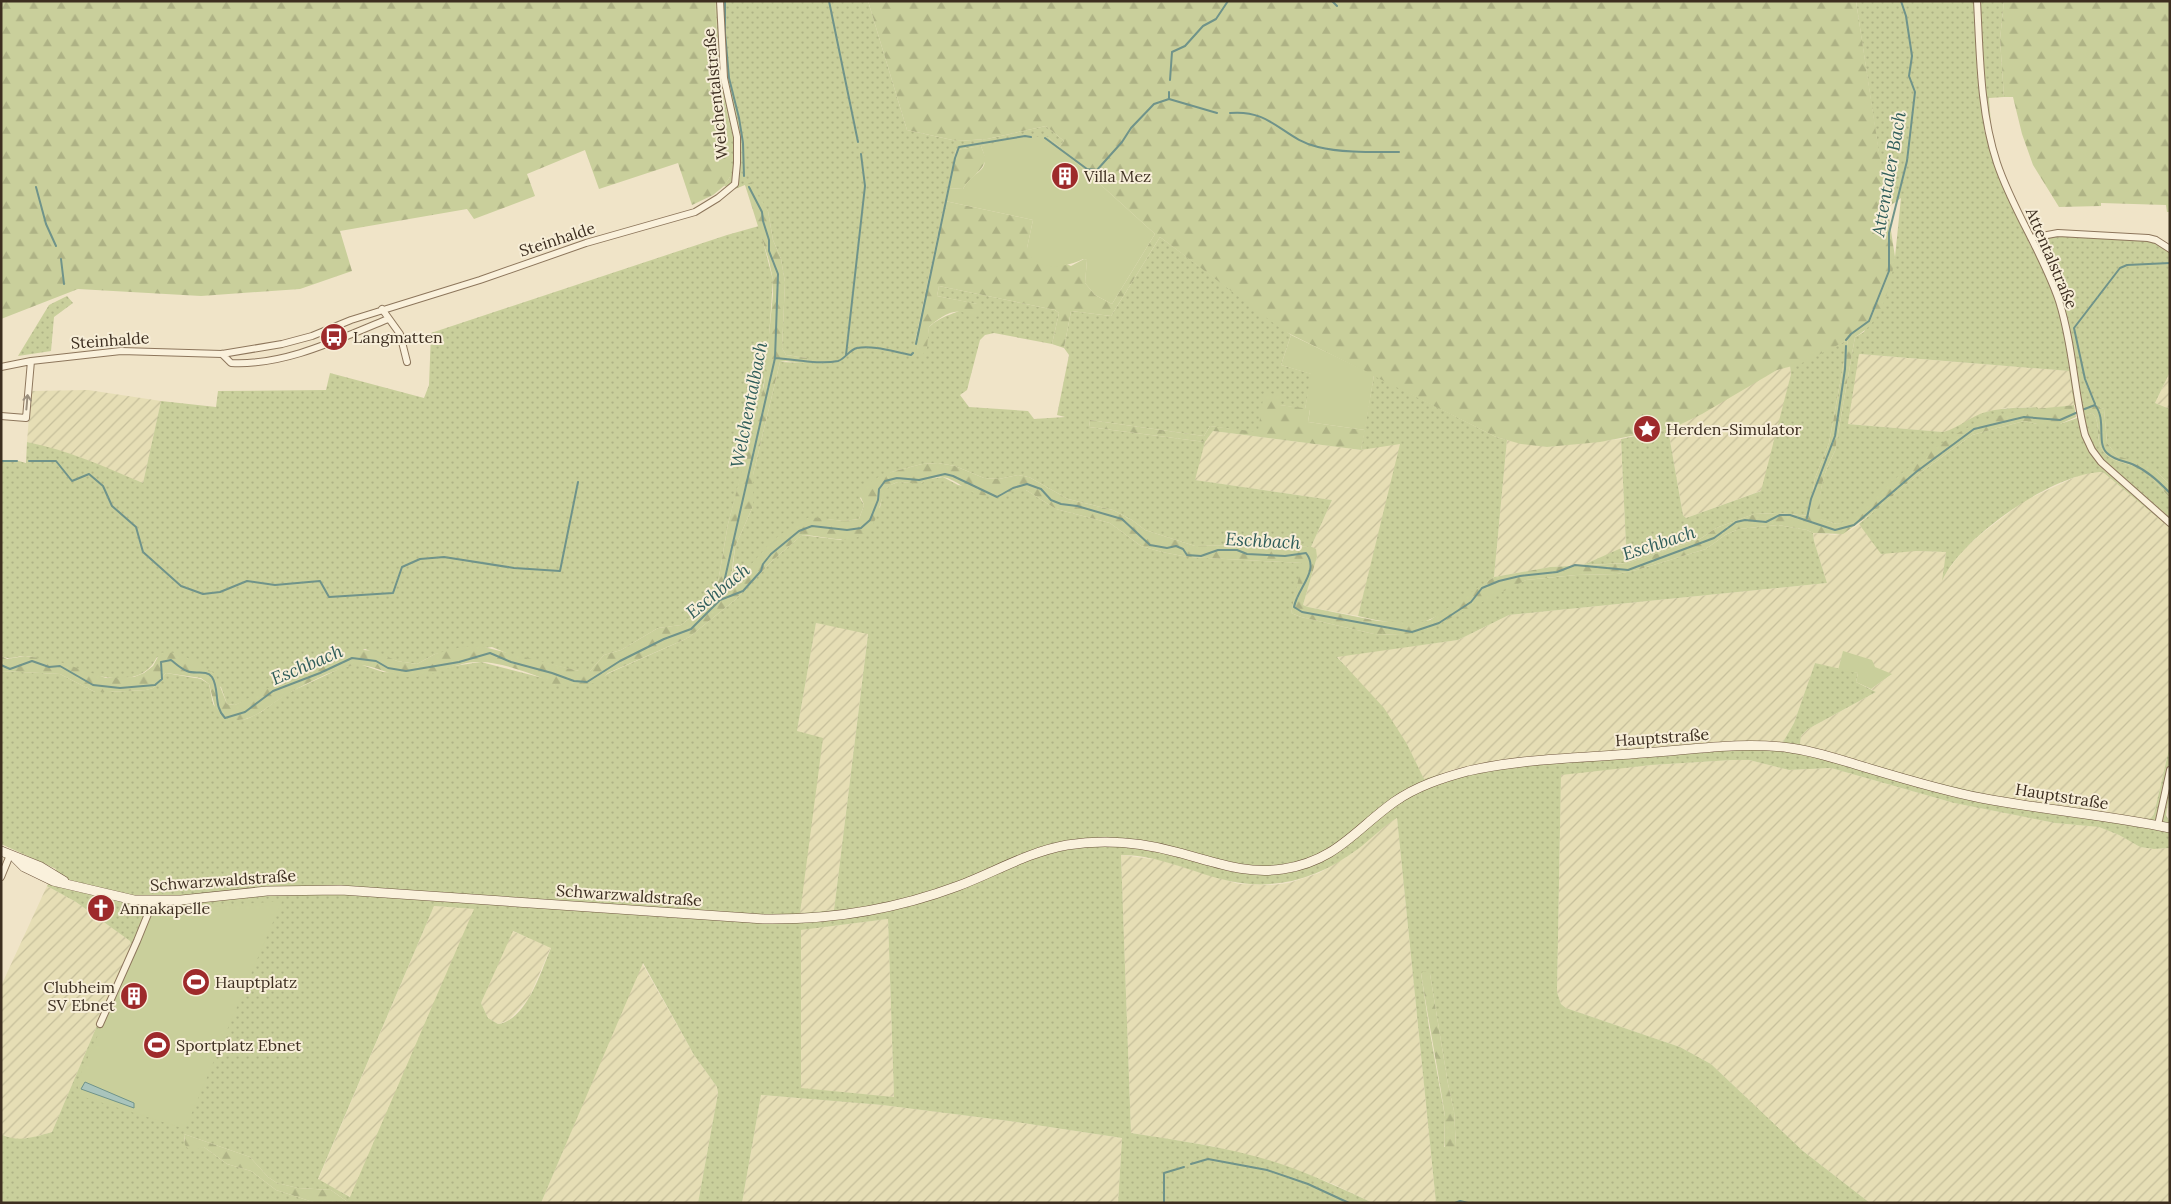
<svg xmlns="http://www.w3.org/2000/svg" width="2171" height="1204" viewBox="0 0 2171 1204" font-family="Lora,serif">
<style>
.farmland{fill:url(#farmland-furrows)}
.grass{fill:url(#grass-dots);fill-rule:evenodd}
.forest{fill:url(#forest-firs)}
.green{fill:#c9cf9b}
.water{fill:#a9c4bc;stroke:#6f938a}
.lines{fill:none;stroke-linecap:round;stroke-linejoin:round}
.stream{stroke:#6f938a;stroke-width:2}
.street-casing{stroke:#8d765c;stroke-width:8}
.secondary-casing{stroke:#6f573f;stroke-width:10}
.street{stroke:#faf1dc;stroke-width:6}
.secondary{stroke:#faf1dc;stroke-width:9}
.oneway{stroke:#9c907e}
.labels{text-anchor:middle;stroke-width:4;stroke-linejoin:round;paint-order:stroke}
.street-label{font-size:16px;fill:#3d2e20;stroke:#f7eed8}
.poi-label{font-size:16px;fill:#3d2e20;stroke:#f7eed8;text-anchor:start}
.water-label{font-size:18px;font-style:italic;fill:#2f5d5a;stroke:#f7eed8}
</style>
<defs>
<pattern id="farmland-furrows" width="10" height="10" patternUnits="userSpaceOnUse" patternTransform="scale(1.25)"><rect width="10" height="10" fill="#e6deb5"/><path d="M-1 1l2-2M0 10L10 0M9 11l2-2" fill="none" stroke="#c6bf9b"/></pattern>
<pattern id="grass-dots" width="8" height="8" patternUnits="userSpaceOnUse" patternTransform="scale(1.25)"><rect width="8" height="8" fill="#c9cf9b"/><path d="M2 2h.1M6 6h.1" fill="none" stroke="#aeb285" stroke-width="1.8" stroke-linecap="round"/></pattern>
<pattern id="forest-firs" width="22" height="20" patternUnits="userSpaceOnUse" patternTransform="scale(1.25)"><rect width="22" height="20" fill="#c9cf9b"/><path d="M5 1l3.5 6h-7zM16 11l3.5 6h-7z" fill="#aeb285"/></pattern>
</defs>
<rect width="100%" height="100%" fill="#f0e4c8"/>
<path class="farmland" d="M1858 354 2069 371 2074 405 2039 410 2037 407 2005 408 1986 412 1952 430 1943 432 1848 424Z
M1790 366 1791 374 1763 490 1686 518 1683 515 1668 429 1777 370Z
M2170 372V409L2155 403Z
M88 390 161 401 143 483 79 457 27 442 31 391Z
M1213 431 1361 450 1401 443 1358 616 1308 607 1303 605 1317 557 1311 547 1332 500 1194 480 1205 442Z
M1621 439 1626 547 1583 565 1550 567 1494 577 1507 440 1547 447Z
M2103 471 2170 528V745L2154 814 2151 818 2144 819 2005 798 1934 782 1800 744 1801 736 1808 729 1876 692 1871 689 1891 675 1843 652 1838 670 1815 663 1794 723 1783 742H1752L1632 749 1505 761 1455 769 1424 780 1407 744 1337 656 1458 640 1509 615 1827 583 1814 541 1813 533 1835 535 1851 530 1859 524 1861 527 1916 551 1946 552 1943 577 1964 549 1981 534 2024 501 2086 472Z
M816 623 868 633 834 910 800 913 797 731Z
M1732 760H1749L1789 770 1831 768 1954 803 2055 823 2099 827 2119 835 2140 847 2154 849 2170 848V1203H1870L1803 1151 1711 1064 1680 1047 1566 1008 1561 1004 1557 992 1561 774 1652 765Z
M1397 818 1436 1203H1373L1333 1184 1280 1164 1212 1146 1131 1133 1121 855 1160 860 1239 884 1272 885 1289 883 1319 873 1343 859 1358 849 1382 827Z
M47 886 76 902 130 941 131 945 52 1132 34 1137 17 1140 1 1134V986Z
M434 906 475 909 351 1197 318 1180Z
M888 919 894 1097 801 1089 800 930Z
M512 931 551 947 529 998 509 1020 498 1024 488 1018 481 1003Z
M642 963 694 1055 717 1087 718 1093 698 1203H541Z
M761 1095 882 1105 1009 1121 1122 1138 1118 1203H742Z"/>
<path class="grass" d="M715 1H868L907 130 957 141 987 139 1046 126 1064 141 1059 147 1048 137H1039L956 150 915 342 927 341 929 327C943 314 961 312 977 304L937 296 939 286 1055 310 1059 313 1052 344 994 333 985 335 980 340 967 390 960 395 969 407 1028 411 1034 419 1065 417 1057 415 1069 355 1064 348 1071 311 1111 316 1160 237 1291 335 1281 365 1312 374 1305 409 1280 405 1258 433 1210 426 1204 436 1090 420 1089 427 1205 442 1195 480 1332 500 1311 547 1240 545 1195 546 1145 530 1132 520 1113 510 1068 499 1029 477 1018 475 999 479 984 478 955 466 938 463 922 464 891 472 860 498 864 505 859 519 844 521 825 519 736 581 732 576 735 547 753 506V475L780 362 808 363 807 358 786 355 782 348 785 282 781 259 773 240 768 211 745 185 735 189 724 186 730 177V126L720 81Z
M1856 1H2004L2000 39 2004 97 1989 98 1991 125 1984 130 1996 168 2031 247 2039 245 2041 239 2053 233 2148 241 2162 246 2170 252V372L2155 403 2170 409V485L2156 471 2117 456 2107 443 2104 409C2094 405 2085 403 2074 405L2069 371 1859 354 1848 424 1943 432C1959 428 1971 416 1986 412 2002 407 2021 408 2037 407L2039 410 2008 414 1988 420 1919 460 1846 522 1837 524 1819 519C1818 494 1823 473 1835 451L1855 337 1864 332 1895 257 1901 198 1887 208Z
M759 226 773 280 767 366 759 409 728 524 718 582 711 596 690 618 681 625 658 628 621 650 604 655 590 671H579L511 655 492 647 435 654 417 664 397 661 365 649 235 705 227 704 221 687 157 657C135 703 62 661 27 656 17 655 11 661 1 656V462L15 460 26 463 27 442C68 450 105 467 143 483L161 401 216 407 218 391 326 390 330 373 424 398 429 385 431 333 727 235Z
M67 296 73 303 54 317 51 351 18 356 49 305Z
M1848 340 1829 443 1815 478 1809 516 1778 513 1754 514 1716 528 1700 539 1628 563 1583 565 1626 546 1621 439 1668 429 1683 515 1686 518 1761 491 1791 374 1790 366Z
M1374 375 1496 437 1507 440 1494 577C1475 590 1441 618 1420 623 1406 626 1373 620 1358 616L1400 444 1361 450Z
M2092 413C2102 421 2094 440 2104 452 2114 464 2130 462 2142 470 2153 477 2161 489 2170 498V528L2103 472C2055 472 1962 536 1942 581L1946 552 1916 551 1881 554 1859 524 1920 473 1972 435 2024 421 2037 424H2060Z
M943 477 958 485 1001 494 1016 490H1026L1056 509 1110 523 1141 546 1162 552 1188 557 1303 563 1291 613 1301 617 1374 634 1400 635 1526 580 1576 575 1617 574 1637 570 1706 549 1725 535 1739 529 1778 525 1807 530 1813 533 1814 541 1827 583 1509 615 1458 640 1337 657 1384 708 1407 744 1424 779C1477 762 1530 759 1585 754 1651 748 1717 742 1783 742L1794 723 1815 663 1858 673 1856 682 1876 692 1808 729 1801 736 1800 744 1934 782 2005 798 2144 819 2151 818 2154 814 2170 745V791L2166 815 2170 823V848L2154 849 2140 847 2119 835 2099 827 2055 823 1954 803 1831 768 1789 770 1749 760H1732L1652 765 1561 775 1557 992 1561 1004 1566 1008 1680 1047 1711 1064 1803 1151 1870 1203H1436L1397 818C1382 827 1371 839 1358 849 1315 881 1269 893 1217 878 1185 869 1155 855 1121 855L1131 1133C1181 1141 1233 1148 1281 1164 1313 1175 1343 1189 1373 1203H1118L1122 1138 1009 1121 882 1105 761 1095 742 1203H698L718 1093 717 1087 694 1055 643 963 541 1203H349L331 1190 298 1188 277 1183 268 1177 250 1157 184 1134V1140L188 1148 204 1147 227 1164 251 1171 276 1190 316 1203H1V1134C18 1143 34 1137 52 1132L131 945 130 941 76 902 47 886 56 869 1 844V671L60 674 95 692H108L146 690 153 688 166 673 201 679 209 684 213 704 221 715 238 720 247 719 261 712 286 694 339 669 352 665H362L383 672 429 674 454 666 481 662 543 678 555 685 597 681 609 673 688 638 735 600 772 561 802 535 841 540 880 507 883 493 888 486 898 482 921 483 929 479ZM816 623 868 634 834 910 800 913 823 738 797 731ZM434 906 474 909 350 1197 318 1179ZM888 919 894 1097 801 1088V930ZM513 931 551 948C541 971 527 1020 498 1024L488 1018 481 1003ZM1421 973 1430 974 1448 1084 1454 1111 1456 1147H1444L1445 1117 1429 1027Z"/>
<path class="forest" d="M1 1H715L720 81 730 126V177L724 186 713 195 692 205 678 163 599 189 585 150 527 174 535 196 474 219 467 209 340 231 352 271 300 289 201 296 78 289 1 319Z
M868 1H1856L1895 257C1890 287 1884 321 1855 337L1835 451C1823 473 1818 494 1820 519L1837 524 1846 521C1886 488 1926 448 1973 425 2004 410 2041 409 2074 405L2076 417 2060 424H2037L2024 421 1972 435 1920 473 1875 511 1843 534 1813 533 1807 530 1778 525 1739 529 1725 535 1706 549 1637 570 1617 574 1576 575 1526 580 1425 631 1400 635 1374 634 1301 617 1291 613 1302 563 1188 557 1162 552 1141 546 1110 523 1056 509 1026 490C1011 490 996 497 981 495 967 493 957 479 943 477 935 476 928 481 921 483 913 485 903 480 895 483 873 491 887 532 851 539 834 541 818 535 802 535L772 561 735 600 688 638 608 673C605 676 601 680 596 682 586 686 566 688 555 685 550 684 546 680 542 678 524 671 499 662 480 662 457 661 436 676 414 677 394 678 378 666 359 665 344 664 300 686 286 695 262 709 244 733 216 711L209 684 201 678 166 673 153 688 146 690 108 692H95L60 674 1 671V656L7 659 25 656 54 660 106 678 134 677 144 673 153 666 160 653C179 649 200 665 215 674L227 704 235 705 288 678 352 649 375 651 397 661 417 664 435 654 461 647 480 646 579 671H590L604 655 621 650 658 628 681 625 690 618 711 596 718 582 728 524 764 385 773 294V280L769 261 745 185 752 182 768 211 773 240 781 259 785 282 782 348 786 355 807 358 809 364 786 361 780 362 753 475V506L735 547 731 577 736 581 772 541 799 521 810 517 844 521 859 519 864 505 858 490 880 476 891 472 922 464 938 463 955 466 984 478 999 479 1018 475 1029 477 1068 499 1113 510 1132 520 1145 530 1195 546 1240 545 1312 547 1316 549 1317 557 1303 605 1308 607 1378 621 1418 623 1430 620 1494 577 1550 567 1628 563 1700 539 1716 528 1754 514 1778 513 1809 516 1815 478 1829 443 1848 340 1800 364 1777 370 1702 414 1673 428 1600 442 1547 447 1521 444 1496 437 1284 331 1160 237 1111 316 1071 311 1064 348 1052 344 1059 313 1055 310 939 286 937 296 978 304 981 310 978 316 973 318C970 316 965 313 962 312 951 309 936 320 929 327L927 348 921 357 917 351 915 342 945 201 1033 220 1027 248 1071 266 1084 259 1087 260 1085 283 1095 295 1112 304 1155 234 1059 147 1064 141 1046 126 987 139 957 141 907 130Z
M2004 1H2170V212H2167L2166 205 2101 203V206L2059 207 2033 165 2022 134 2013 97H2004L2000 39Z
M981 146 986 159C982 173 970 176 963 189L948 188 956 150Z
M1264 392 1280 395V405L1310 409 1308 422 1365 430 1361 450 1213 431 1205 442 1089 427 1090 420 1204 436 1210 426 1258 432Z
M2097 399 2095 405 2104 409 2107 443 2117 456 2145 464 2156 471 2170 485V498C2161 489 2153 477 2142 470 2130 462 2114 464 2104 452 2094 440 2102 421 2092 413L2084 416 2082 403Z
M1425 971 1430 974 1448 1084 1454 1111 1456 1147 1449 1153H1446C1442 1139 1447 1124 1444 1110 1437 1064 1428 1019 1421 973Z
M184 1134 250 1157 268 1177 277 1183 298 1188 331 1190 349 1203H316L276 1190 251 1171 227 1164 204 1147 191 1151 185 1145Z"/>
<path class="green" d="M1022 137H1048L1155 234 1112 304 1095 295 1085 283 1087 260 1083 259C1070 266 1046 271 1033 259 1030 257 1028 252 1027 248L1033 220 945 201 948 188 963 189C974 168 993 174 981 146Z
M1291 335 1374 375 1365 430 1308 422 1310 410 1305 409 1311 374 1281 365Z
M1843 651 1872 660 1875 667 1892 674 1871 689 1856 682 1858 673 1838 670Z
M282 901 185 1129 84 1097 79 1092 77 1082 152 914 159 911Z"/>
<path class="water" d="M85 1082 134 1103V1108L81 1089Z"/>
<g class="lines">
<path class="stream" d="M725 1V33L729 78 739 118 743 143 744 176
M829 1 858 142
M1332 1 1337 6
M1170 80 1172 52 1185 46 1203 26 1216 19 1228 1
M1169 99 1217 113
M1230 113C1272 109 1283 139 1318 147 1341 153 1375 152 1399 152
M1045 138 1087 169 1097 170 1122 142 1131 128 1154 104 1169 99V92
M36 187 46 224 56 246
M61 259 64 284
M1846 340 1851 334 1869 321 1889 271V233L1907 161 1915 92 1909 76 1912 56 1906 16 1901 1
M916 344 955 158 959 147 1025 136 1031 137
M846 355 865 186 861 154
M775 358C794 359 819 365 838 361 845 359 849 350 857 348 874 345 894 352 911 355L913 353
M2095 404 2085 379 2074 328 2120 268 2127 265 2170 263
M2082 410 2095 405C2107 420 2096 443 2107 453 2114 460 2124 461 2132 464 2148 471 2158 481 2170 493
M1 461H17
M29 461H56L72 481 89 474 103 486 112 506 136 527 143 552 181 586 203 594 220 592 247 581 275 585 320 581 329 597 393 593 402 567 420 559 444 557 514 568 560 571 578 482
M1807 518 1811 499 1835 436 1845 369 1846 346
M720 600 775 358 778 274 769 251V240L763 221 762 212 749 187
M1 665 10 669 32 661 49 667 60 666 93 685 120 688 155 685 162 679 161 662 171 660C176 664 181 669 187 671 195 675 206 669 212 677 220 690 213 706 225 718L245 712 273 691 320 673 352 658 376 661 388 668 406 671 459 662 490 653 511 662 552 673 574 681 587 682 620 661 664 639 691 629 720 600 743 591 761 571 763 564 771 554 799 531 812 526 847 530 861 528 870 520 878 500 879 489 885 481 897 478 919 480 945 474 953 476 997 497 1013 488 1027 484 1041 489 1051 500 1061 504 1077 506 1122 519 1150 545 1167 548 1176 546 1183 549 1187 555 1201 556 1218 550H1237L1247 554 1285 556 1306 553C1320 571 1298 587 1294 607L1302 612 1412 632 1439 623 1471 602 1482 588 1499 581 1520 576 1557 572 1575 565 1628 570 1714 538 1736 522 1745 520 1766 522 1780 515H1790L1835 530 1854 525 1916 472 1974 429 2024 417 2060 420 2078 412
M1191 1164 1208 1159 1267 1170 1308 1184 1349 1203
M1164 1203V1173L1184 1167
M1455 1203 1460 1201 1468 1203"/>
<g class="street-casing">
<path id="street" d="M1977 1C1980 54 1980 112 1997 163 2013 211 2043 253 2059 301 2073 345 2074 391 2085 435L2092 450 2101 462 2170 523
M2031 238 2058 233 2148 238 2156 240 2170 249
M382 309 400 334 407 362
M222 354 231 363C284 366 339 339 388 319
M1 367 31 361 121 351 222 354 282 344 312 336 351 320 480 280 586 243 695 212 718 198 735 184 737 163V137L724 78 720 1
M1 416 26 418 31 361
M2158 825 2170 770
M1 877 10 855
M100 1024 137 941 150 909 151 901"/>
</g>
<g class="secondary-casing">
<path id="secondary" d="M1 851 41 867 64 881
M15 858 24 867 53 881 134 900H181L267 891 341 890 764 919C831 920 894 910 958 886 995 872 1028 852 1067 845 1104 839 1140 842 1176 852 1212 861 1245 875 1283 869 1336 861 1355 830 1394 802 1417 786 1442 778 1468 771 1524 758 1586 758 1643 753 1691 750 1742 741 1790 748 1814 751 1837 759 1861 766 1901 778 1940 790 1981 798 2044 810 2107 815 2170 828"/>
</g>
<use href="#street" class="street"/>
<use href="#secondary" class="secondary"/>
</g>
<defs><path id="oneway-shaft" d="M-6 0H5M1.5-3L5.5 0L1.5 3" fill="none" stroke-width="1.6" stroke-linecap="round" stroke-linejoin="round" transform="scale(1.25)"/></defs>
<use class="oneway" href="#oneway-shaft" transform="translate(27 402) rotate(-85)"/>
<defs>
<g id="building-disc" transform="scale(1.4375)"><circle r="9.5" fill="#9e2a2b" stroke="#f7eed8"/><path d="M-4-6H4V6H1V3H-1V6H-4ZM-2.5-4.3h1.7v1.8h-1.7ZM.8-4.3h1.7v1.8H.8ZM-2.5-1h1.7V.8h-1.7ZM.8-1h1.7V.8H.8Z" fill="#fff"/></g>
<g id="bus-disc" transform="scale(1.4375)"><circle r="9.5" fill="#9e2a2b" stroke="#f7eed8"/><path d="M-5-6H5V4H4V6H2V4H-2V6H-4V4H-5ZM-3.5-4V0h7V-4ZM-3.5 1.2v1.5H-2V1.2ZM2 1.2v1.5H3.5V1.2Z" fill="#fff"/></g>
<g id="sight-disc" transform="scale(1.4375)"><circle r="9.5" fill="#9e2a2b" stroke="#f7eed8"/><path d="M0-6L1.8-2.2L6-1.7L2.9 1.2L3.7 5.4L0 3.3L-3.7 5.4L-2.9 1.2L-6-1.7L-1.8-2.2Z" fill="#fff"/></g>
<g id="church-disc" transform="scale(1.4375)"><circle r="9.5" fill="#9e2a2b" stroke="#f7eed8"/><path d="M-1.2-6h2.4v3.5h3.3v2.4h-3.3V6h-2.4V-.1h-3.3v-2.4h3.3Z" fill="#fff"/></g>
<g id="stadium-disc" transform="scale(1.4375)"><circle r="9.5" fill="#9e2a2b" stroke="#f7eed8"/><path d="M0-5a6.5 5 0 1 0 0 10a6.5 5 0 1 0 0-10ZM-3.5-1.8h7v3.6h-7Z" fill="#fff"/></g>
</defs>
<g fill-rule="evenodd">
<use href="#building-disc" x="1065" y="176"/>
<use href="#bus-disc" x="334" y="337"/>
<use href="#sight-disc" x="1647" y="429"/>
<use href="#church-disc" x="101" y="908"/>
<use href="#stadium-disc" x="196" y="982"/>
<use href="#building-disc" x="134" y="996"/>
<use href="#stadium-disc" x="157" y="1045"/>
</g>
<g class="labels">
<g class="street-label">
<text transform="translate(715 94) rotate(-96)" y="6">Welchentalstraße</text>
<text transform="translate(557 239) rotate(-18)" y="6">Steinhalde</text>
<text transform="translate(2052 258) rotate(67)" y="6">Attentalstraße</text>
<text transform="translate(110 340) rotate(-4)" y="6">Steinhalde</text>
<text transform="translate(1662 737) rotate(-4)" y="6">Hauptstraße</text>
<text transform="translate(2062 796) rotate(9)" y="6">Hauptstraße</text>
<text transform="translate(223 880) rotate(-4)" y="6">Schwarzwaldstraße</text>
<text transform="translate(629 895) rotate(4)" y="6">Schwarzwaldstraße</text>
</g>
<g class="poi-label">
<text x="1084" y="182">Villa Mez</text>
<text x="353" y="343">Langmatten</text>
<text x="1666" y="435">Herden-Simulator</text>
<text x="120" y="914">Annakapelle</text>
<text x="215" y="988">Hauptplatz</text>
<text x="115" y="993" text-anchor="end">Clubheim<tspan x="115" dy="18">SV Ebnet</tspan></text>
<text x="176" y="1051">Sportplatz Ebnet</text>
</g>
<g class="water-label">
<text transform="translate(1889 174) rotate(-80)" y="6">Attentaler Bach</text>
<text transform="translate(749 405) rotate(-79)" y="6">Welchentalbach</text>
<text transform="translate(1263 541) rotate(3)" y="6">Eschbach</text>
<text transform="translate(1659 543) rotate(-18)" y="6">Eschbach</text>
<text transform="translate(718 591) rotate(-39)" y="6">Eschbach</text>
<text transform="translate(307 665) rotate(-23)" y="6">Eschbach</text>
</g>
</g>
<rect width="2171" height="1204" fill="none" stroke="#3d2e20" stroke-width="5"/>
</svg>
